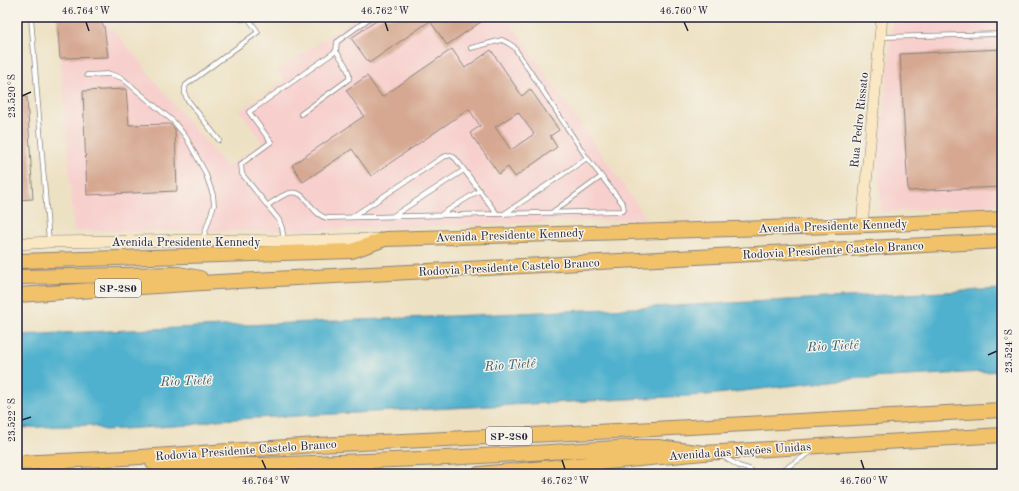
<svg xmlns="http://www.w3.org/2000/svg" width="1019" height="491" viewBox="0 0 1019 491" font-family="'Old Standard TT',serif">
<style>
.built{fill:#f7d0ce}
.water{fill:#4fb1ce;stroke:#386a84}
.building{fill:#d6a891;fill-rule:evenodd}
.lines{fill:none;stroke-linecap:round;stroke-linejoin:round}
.lane-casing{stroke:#88827f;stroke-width:5.5}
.secondary-casing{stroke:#88827f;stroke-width:12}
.highway-casing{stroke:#88827f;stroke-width:16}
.lane{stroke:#fff;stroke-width:4}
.secondary{stroke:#fae7c3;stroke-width:11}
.highway{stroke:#f2c26a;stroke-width:14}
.ticks{fill:none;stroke:#22223b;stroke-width:1.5}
.labels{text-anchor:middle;stroke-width:3;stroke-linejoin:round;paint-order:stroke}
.shield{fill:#f7f3e8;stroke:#62616f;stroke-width:1}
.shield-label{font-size:11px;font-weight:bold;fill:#22223b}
.street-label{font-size:12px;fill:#22223b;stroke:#f7f3e8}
.water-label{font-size:13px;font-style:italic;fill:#345b76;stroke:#f7f3e8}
.neatline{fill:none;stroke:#22223b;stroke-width:1.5}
.ticks-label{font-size:10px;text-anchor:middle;fill:#22223b}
</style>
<rect width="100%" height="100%" fill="#f7f3e8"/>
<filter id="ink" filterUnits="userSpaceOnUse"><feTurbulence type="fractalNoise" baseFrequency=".025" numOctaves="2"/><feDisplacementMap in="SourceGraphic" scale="8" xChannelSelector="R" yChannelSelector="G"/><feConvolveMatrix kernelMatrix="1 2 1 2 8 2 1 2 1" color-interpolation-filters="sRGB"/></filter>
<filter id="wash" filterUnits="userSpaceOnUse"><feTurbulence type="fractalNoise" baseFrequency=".012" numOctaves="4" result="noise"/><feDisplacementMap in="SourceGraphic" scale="16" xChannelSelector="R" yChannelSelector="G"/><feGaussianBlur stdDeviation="0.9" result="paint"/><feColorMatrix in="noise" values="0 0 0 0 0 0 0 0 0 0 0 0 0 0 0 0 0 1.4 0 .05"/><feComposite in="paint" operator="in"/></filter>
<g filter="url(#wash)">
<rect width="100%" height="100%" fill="#ede1c3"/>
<path class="built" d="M57 17H101L125 43 171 101 227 167 263 142 240 111 285 81 277 71 357 17H506L647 219 283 231H74Z
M893 17H1002V205L881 212 878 167Z"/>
<path class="water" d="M1002 289V371L851 379 707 395 216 420 192 425 104 430 90 425 17 428V335L633 308Z"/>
<g id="blocks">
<path class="building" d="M57 17H96L104 26 108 57 60 58Z
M382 17H488L447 45 430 21 369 63 351 38Z
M452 49 465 68 491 50 522 96 530 89 559 130 550 136 557 147 515 177 508 167 499 174 470 133 480 126 469 109 371 176 352 149 303 182 292 165 364 116 346 90 367 76 382 97ZM518 112 534 134 511 150 495 127Z
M1002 49V187L908 191 900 54Z
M126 89 129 125 170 124 175 129 177 191 87 195 83 91Z
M27 97 33 199 17 200V98Z"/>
</g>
</g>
<g filter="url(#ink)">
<use href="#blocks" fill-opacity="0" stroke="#88827f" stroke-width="1"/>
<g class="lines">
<g class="lane-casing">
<path id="lane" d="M31 17 49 242
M234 17 242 19 249 17
M881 37 1002 34
M87 75 110 74 122 78 174 122 186 137 205 172 213 195 214 205 203 238
M301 114 349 79C351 70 341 59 336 51
M219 140 187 99C184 94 184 90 186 85L258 32 248 18
M267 206C276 200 291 187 301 195 305 198 308 203 312 207 316 212 319 216 327 218L622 211 624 210 623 204 587 158 514 47 508 43 502 40 471 48
M551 213 601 177
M442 214 480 190
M504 214 587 158
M393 216 464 170
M352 217 443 157 451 155 456 159 497 214
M284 241 282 228 279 220 242 174 241 164 271 142 249 112 336 51 337 42 371 17
M722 456 739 466 749 469 756 474
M782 474 786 468 811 452"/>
</g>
<g class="secondary-casing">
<path id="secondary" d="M862 225 882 17
M17 244 49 242 202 240 284 241 376 239"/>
</g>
<g class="highway-casing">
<path id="highway" d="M17 261 352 251 385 239 869 225 1002 219
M17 277 179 274 200 278
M17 295 218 282 1002 241
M17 463 125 458 317 445 616 431 1002 410
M153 463 161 465H259L447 458 633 447H658L704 453
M479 474 704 453 1002 435"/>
</g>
<use href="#lane" class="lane"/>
<use href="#secondary" class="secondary"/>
<use href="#highway" class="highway"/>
</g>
</g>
<path class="ticks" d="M86 22 89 31M385 22 388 31M684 22 688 31M22 96 31 92M988 355 997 351M22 420 31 417M262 460 266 469M562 460 565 469M861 460 864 469"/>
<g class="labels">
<g class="shield">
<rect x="95" y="279" width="46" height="18" rx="3"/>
<rect x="486" y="427" width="46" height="18" rx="3"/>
</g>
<g class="shield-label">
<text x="118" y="292">SP-280</text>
<text x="509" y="440">SP-280</text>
</g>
<g class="street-label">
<text transform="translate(859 120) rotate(-84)" y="4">Rua Pedro Rissato</text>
<text transform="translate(833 226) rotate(-2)" y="4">Avenida Presidente Kennedy</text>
<text transform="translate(510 235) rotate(-2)" y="4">Avenida Presidente Kennedy</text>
<text x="186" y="246">Avenida Presidente Kennedy</text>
<text transform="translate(833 250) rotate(-3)" y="4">Rodovia Presidente Castelo Branco</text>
<text transform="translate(509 267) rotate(-3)" y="4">Rodovia Presidente Castelo Branco</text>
<text transform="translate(246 450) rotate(-4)" y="4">Rodovia Presidente Castelo Branco</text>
<text transform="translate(740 451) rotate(-4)" y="4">Avenida das Nações Unidas</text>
</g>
<g class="water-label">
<text transform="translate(833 345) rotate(-3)" y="5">Rio Tietê</text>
<text transform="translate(510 364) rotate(-4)" y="5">Rio Tietê</text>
<text transform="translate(186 380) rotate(-2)" y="5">Rio Tietê</text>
</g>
</g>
<rect width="1019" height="491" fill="none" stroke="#f7f3e8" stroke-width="44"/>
<rect x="22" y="22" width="975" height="447" class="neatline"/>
<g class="ticks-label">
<text x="86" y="14">46.764°W</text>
<text x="385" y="14">46.762°W</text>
<text x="684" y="14">46.760°W</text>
<text transform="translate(11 96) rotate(-90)" y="4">23.520°S</text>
<text transform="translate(1008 351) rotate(-90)" y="4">23.524°S</text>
<text transform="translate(11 420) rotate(-90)" y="4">23.522°S</text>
<text x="266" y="484">46.764°W</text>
<text x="565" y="484">46.762°W</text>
<text x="864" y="484">46.760°W</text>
</g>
</svg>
